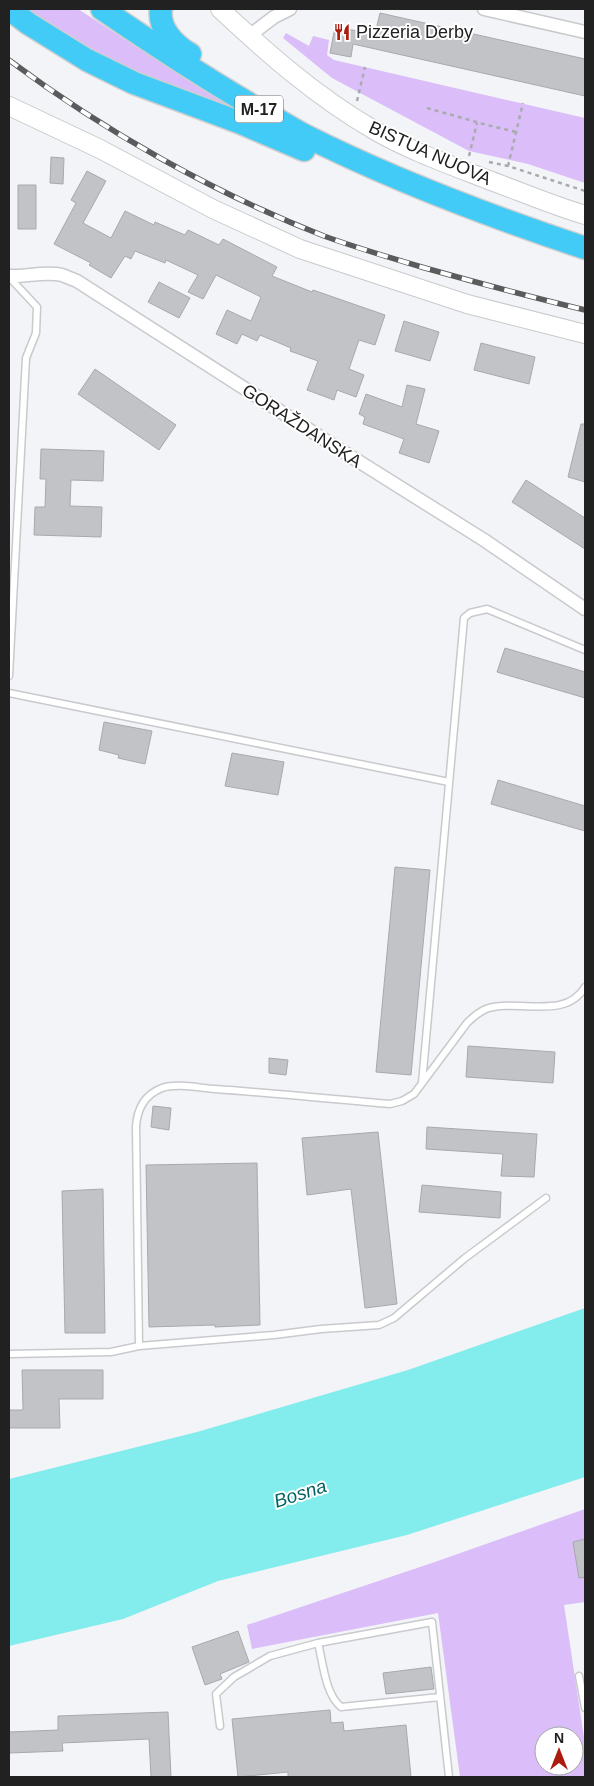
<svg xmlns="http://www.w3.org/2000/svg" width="594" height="1786" viewBox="0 0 594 1786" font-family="Helvetica,sans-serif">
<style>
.green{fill:#dabdf9;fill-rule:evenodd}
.water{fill:#83ecec}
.building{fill:#c2c3c6;stroke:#a8a9ac}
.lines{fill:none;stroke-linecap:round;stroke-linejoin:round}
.lane-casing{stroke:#c8cacd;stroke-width:9}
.street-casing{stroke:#c8cacd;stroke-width:15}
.secondary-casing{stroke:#c8cacd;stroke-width:20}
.highway-casing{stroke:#cecece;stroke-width:25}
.path{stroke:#a9abad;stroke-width:2.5;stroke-dasharray:4 4;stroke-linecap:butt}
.lane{stroke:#fff;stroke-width:6}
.street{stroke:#fff;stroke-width:12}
.secondary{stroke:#fff;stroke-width:18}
.highway{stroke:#41cbf6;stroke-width:22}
.rail-casing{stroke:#5a5b5c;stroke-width:5.5}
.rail{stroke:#fff;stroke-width:4;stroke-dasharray:11;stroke-linecap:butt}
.labels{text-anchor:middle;stroke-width:4;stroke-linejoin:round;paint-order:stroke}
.shield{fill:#fff;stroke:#646464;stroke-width:1}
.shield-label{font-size:16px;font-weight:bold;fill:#212122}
.poi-label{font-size:18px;fill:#212122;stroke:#fff;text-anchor:start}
.street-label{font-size:18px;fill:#212122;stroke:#fff}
.water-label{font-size:19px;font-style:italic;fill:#026363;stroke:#fff}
</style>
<rect width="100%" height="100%" fill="#f2f4f7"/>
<path class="green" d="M21 9H78L195 85 251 118 115 67Z
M286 33 309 46 313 36 329 40 327 55 334 60 585 118V183L528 164 469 151 332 78 283 38Z
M585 1509V1602L564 1605 585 1744V1777H460L438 1613 252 1649 247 1625 432 1563ZM544 1736H574V1766H544Z"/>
<path class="water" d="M585 1308V1477L407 1535 218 1581 123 1619 9 1646V1479L197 1432 408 1370Z"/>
<path class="building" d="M380 13 585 59V96L353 44 351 57 330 53 335 27 375 34Z
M51 157 64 158 63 184 50 183Z
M87 171 106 181 83 223 111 238 125 211 154 225 155 222 185 235 188 230 219 245 223 239 277 267 272 276 312 292 313 290 385 315 375 345 359 340 349 369 364 375 356 397 337 390 334 400 307 390 318 361 290 351 291 348 260 335 257 341 242 334 237 344 216 334 227 310 251 321 261 297 216 275 203 299 188 292 198 275 166 260 165 263 135 251 131 259 125 256 111 278 89 265 91 263 54 244 76 203 71 200Z
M18 185H36V229H18Z
M159 282 190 298 179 318 148 302Z
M404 321 439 332 430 361 395 351Z
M481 343 535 357 529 384 474 370Z
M95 369 176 425 159 450 78 394Z
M407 385 425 389 416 424 439 431 429 463 399 453 404 439 363 424 365 417 359 414 366 394 402 407Z
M581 424H585V482L568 477Z
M41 449 104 451 103 481 71 480 70 506 102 507 101 537 34 535 35 507H45L46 479H40Z
M526 480 585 518V549L512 502Z
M505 648 585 672V698L497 672Z
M104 722 152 731 145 764 118 758 119 755 99 750Z
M232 753 284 762 278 795 225 786Z
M498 780 585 806V831L491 804Z
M395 867 430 870 411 1075 376 1072Z
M468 1046 555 1052 553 1083 466 1077Z
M269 1058 288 1060 286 1075 269 1073Z
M153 1106 171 1108 169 1130 151 1127Z
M427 1127 537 1134 534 1177 501 1176 503 1154 426 1149Z
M378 1132 397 1304 365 1308 351 1189 307 1195 302 1138Z
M257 1163 260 1325 215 1327V1325L149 1327 146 1165Z
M422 1185 501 1192 500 1218 419 1212Z
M103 1189 105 1333H65L62 1191Z
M22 1370H103V1399H59L60 1428H9V1410H23Z
M585 1539V1577L579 1578 573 1542Z
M238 1631 249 1662 220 1674 222 1679 205 1685 192 1647Z
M431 1667 434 1689 386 1694 383 1673Z
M330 1710 331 1723 343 1722 344 1731 406 1725 411 1777H288V1772L238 1777 232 1719Z
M168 1712 171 1777H151L149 1739 62 1743 63 1751 9 1753V1732L58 1730V1716Z"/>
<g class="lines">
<g class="lane-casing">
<path id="lane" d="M9 277 37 307 36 333 26 358 9 676
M9 693 449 782
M422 1083 464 618 470 613 487 609 585 650
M139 1346 136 1127C137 1109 144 1095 162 1088 177 1083 199 1088 215 1089 273 1093 332 1099 390 1104L402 1101 414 1094 467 1023C473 1017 479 1012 486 1009 518 998 565 1021 585 987
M9 1354 111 1352 139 1346 274 1335 321 1329 379 1325 394 1318 465 1258 546 1198
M318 1643C323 1662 325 1694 341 1707L440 1697
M579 1676 585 1708
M220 1726 216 1694 234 1677 270 1656 318 1643 432 1622 449 1777"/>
</g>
<g class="street-casing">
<path id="street" d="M484 9 585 32
M249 36 274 17 290 9
M9 276C26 277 45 271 62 275 67 277 72 279 77 281L339 449 484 540 585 609"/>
</g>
<g class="secondary-casing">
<path id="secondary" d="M220 9C268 54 317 97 374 130 408 150 450 165 486 179 519 191 551 205 585 215
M9 106 100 149 213 209 300 249 467 304 585 334"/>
</g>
<g class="highway-casing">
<path id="highway" d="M9 9 29 24 87 60 134 83 241 123 304 150
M102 9C153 44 205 78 258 109 274 117 289 127 304 135 395 181 489 216 585 248
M161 9C158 28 174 45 190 54"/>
</g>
<path class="path" d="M357 101 365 67
M427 108 487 125 516 132
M469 156 477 123
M489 162 508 166 585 191
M508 166 523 103"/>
<use href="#lane" class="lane"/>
<use href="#street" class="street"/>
<use href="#secondary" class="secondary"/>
<use href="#highway" class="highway"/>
<g class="rail-casing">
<path id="rail" d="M9 60C104 131 214 193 324 236 357 248 391 258 425 268 478 283 531 297 585 310"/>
</g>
<use href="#rail" class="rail"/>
</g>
<defs>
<g id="restaurant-bare" transform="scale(1.35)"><path d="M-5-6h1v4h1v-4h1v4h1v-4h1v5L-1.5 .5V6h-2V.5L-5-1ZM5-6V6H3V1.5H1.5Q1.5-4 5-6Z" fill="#ac1c0e" stroke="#fff" stroke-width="2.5" paint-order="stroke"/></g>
</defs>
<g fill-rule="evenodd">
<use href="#restaurant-bare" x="342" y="32"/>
</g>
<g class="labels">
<rect class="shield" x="235" y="95.5" width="48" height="27" rx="4"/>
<g class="shield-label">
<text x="259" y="115">M-17</text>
</g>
<g class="poi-label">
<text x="356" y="38">Pizzeria Derby</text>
</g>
<g class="street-label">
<text transform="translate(430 153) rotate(24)" y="6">BISTUA NUOVA</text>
<text transform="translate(302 426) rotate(33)" y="6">GORAŽDANSKA</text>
</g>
<g class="water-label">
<text transform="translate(300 1493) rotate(-18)" y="7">Bosna</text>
</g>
</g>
<rect width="594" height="1786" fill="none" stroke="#212122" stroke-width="20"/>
<g transform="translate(559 1751)"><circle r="24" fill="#ffffff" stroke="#a6a6a7"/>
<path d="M0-4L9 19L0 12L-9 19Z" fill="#ac1c0e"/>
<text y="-8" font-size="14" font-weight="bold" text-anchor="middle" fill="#212122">N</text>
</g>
</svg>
